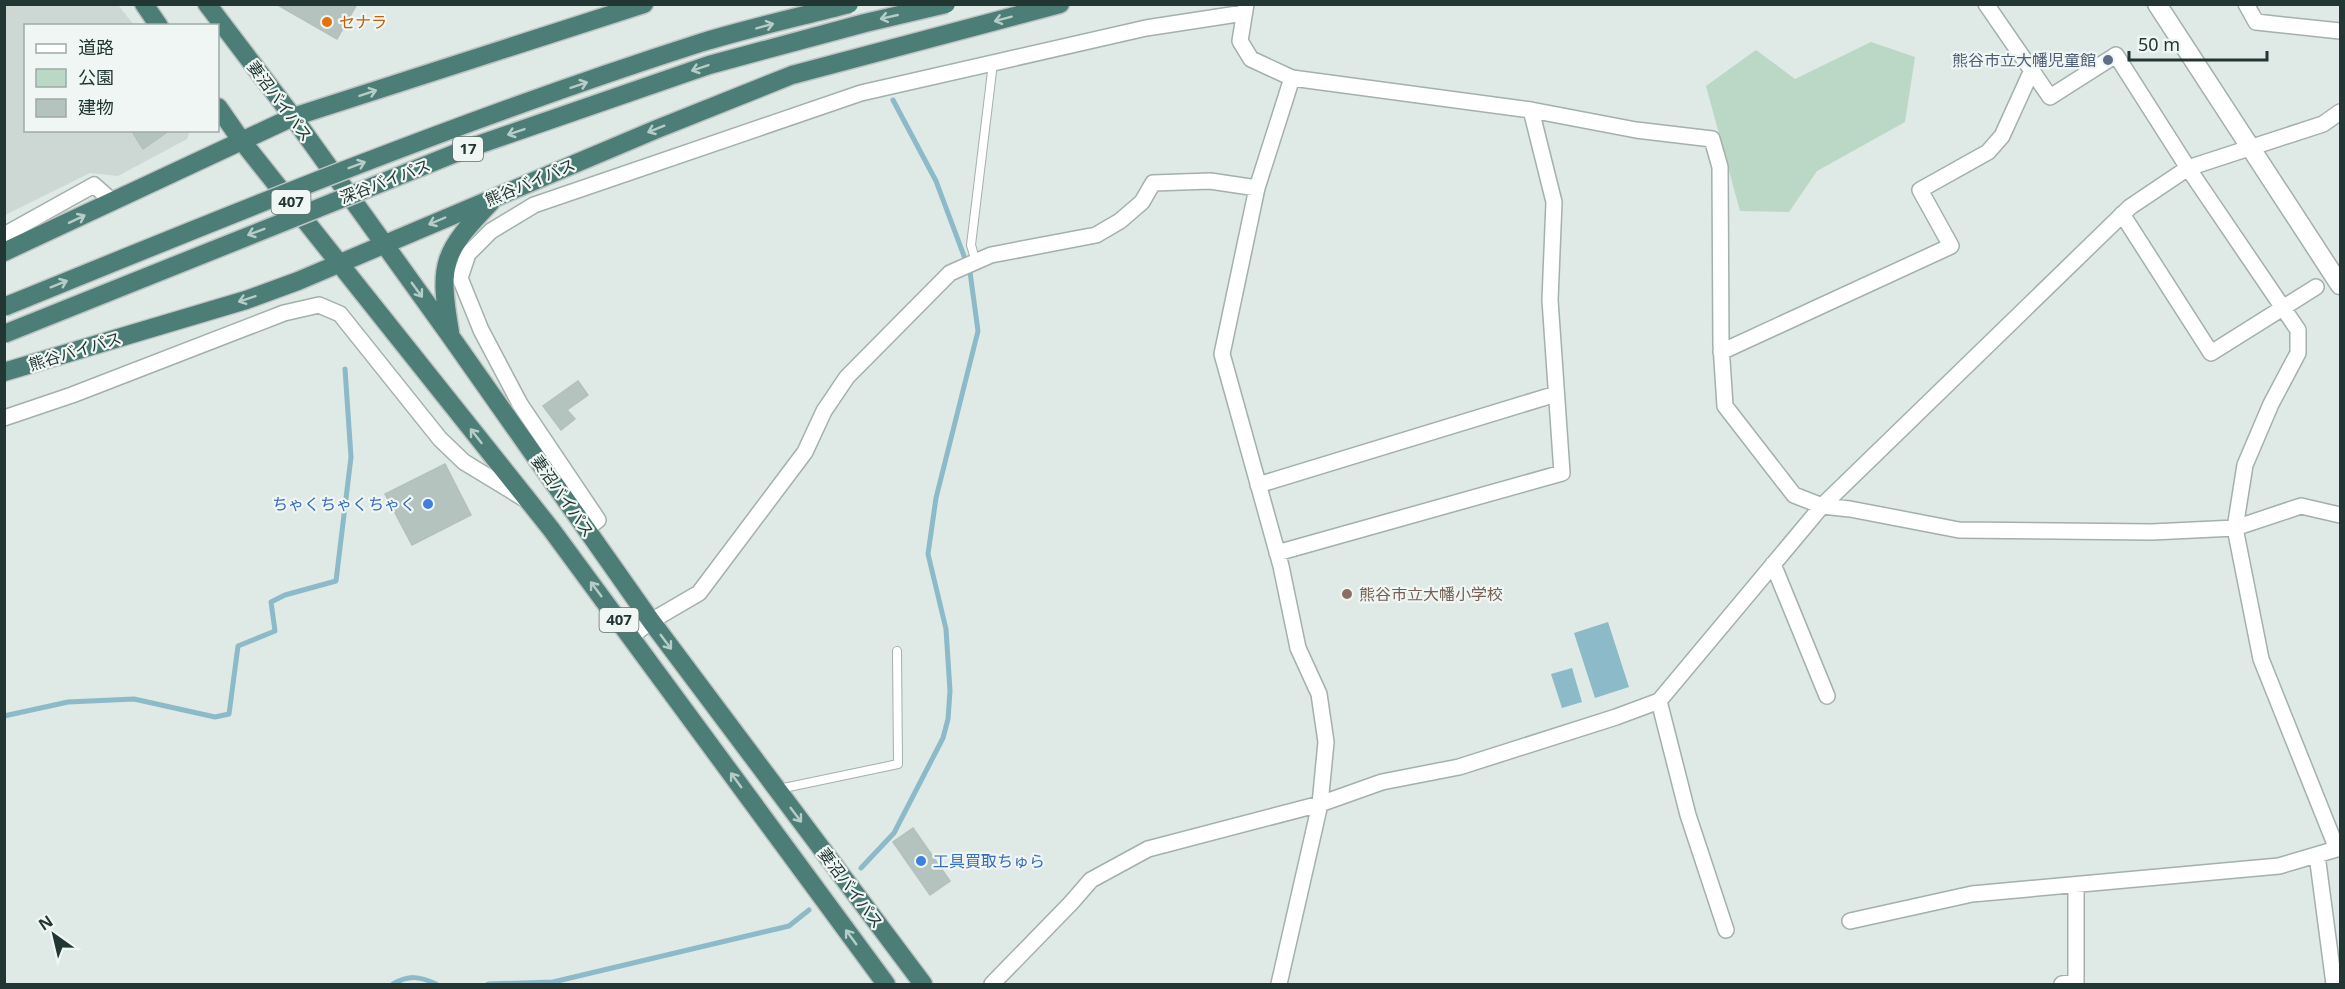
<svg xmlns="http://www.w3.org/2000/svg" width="2345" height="989" viewBox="0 0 2345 989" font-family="'Noto Sans','Noto Sans JP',sans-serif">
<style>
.built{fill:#cdd8d4}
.green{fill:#bad8c5}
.water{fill:#8cbac9}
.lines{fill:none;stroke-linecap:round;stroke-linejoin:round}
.stream{stroke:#8cbac9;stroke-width:5}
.building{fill:#b5c3be;stroke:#b2c1bd;stroke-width:1.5}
.service-casing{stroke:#a3b0ac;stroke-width:10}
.minor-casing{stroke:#a3b0ac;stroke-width:18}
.tertiary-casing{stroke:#a3b0ac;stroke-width:21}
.trunk-casing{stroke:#bdc3c2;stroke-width:21}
.service{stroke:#fff;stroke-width:8}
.minor{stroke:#fff;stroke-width:15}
.tertiary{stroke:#fff;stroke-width:18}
.trunk{stroke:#4c7d76;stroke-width:18}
.trunk-bridge-casing{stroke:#bdc3c2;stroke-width:21;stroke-linecap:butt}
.trunk-bridge{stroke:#4c7d76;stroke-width:18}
.oneway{stroke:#b6ccc7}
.food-dot{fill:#e8710a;stroke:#eff6f3;stroke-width:2}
.service-dot{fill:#5c6f8a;stroke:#eff6f3;stroke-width:2}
.shop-dot{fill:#3f7fe0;stroke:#eff6f3;stroke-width:2}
.education-dot{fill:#8d6e63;stroke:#eff6f3;stroke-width:2}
.labels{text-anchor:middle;stroke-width:4.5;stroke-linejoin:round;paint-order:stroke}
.shield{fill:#eff6f3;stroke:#60706d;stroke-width:1.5}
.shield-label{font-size:15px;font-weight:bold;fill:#223733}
.food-label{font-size:16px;fill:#c56008;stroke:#eff6f3;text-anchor:start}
.service-label{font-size:16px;fill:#4e5e75;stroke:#eff6f3;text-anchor:end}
.street-label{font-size:16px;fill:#223733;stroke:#eff6f3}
.shop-label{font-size:16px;fill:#366cbe;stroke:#eff6f3;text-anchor:end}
.education-label{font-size:16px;fill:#785e54;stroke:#eff6f3;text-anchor:start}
</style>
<rect width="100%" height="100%" fill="#dfe9e5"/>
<path class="built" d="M5 5H118L134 25 26 26V130L190 131 187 139 118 176 90 173 5 215Z"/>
<path class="green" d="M1871 42 1915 57 1905 122 1817 171 1789 212 1740 211 1706 86 1756 50 1795 79Z"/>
<path class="water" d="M1608 622 1629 687 1595 698 1574 633Z
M1572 668 1582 702 1562 708 1551 674Z"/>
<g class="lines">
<path class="stream" d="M4 716 68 702 134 699 215 717 229 714 238 646 275 631 271 602 285 595 336 581 351 457 345 369
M861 868 894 833 943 738 948 719 950 691 946 629 928 554 936 498 978 331 970 272 936 181 893 100
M393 984C409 975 419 976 436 984
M488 984 553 982 789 926 809 910"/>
</g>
<path class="building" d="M276 4H357L337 39Z
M131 130H170L143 149Z
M578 381 588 395 567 410 575 419 561 430 543 406Z
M445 464 471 515 412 545 385 494Z
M913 828 950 881 930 895 893 842Z"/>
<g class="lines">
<g class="service-casing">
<path id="service" d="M976 262 971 245 993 63
M779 789 898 764 897 651"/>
</g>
<g class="minor-casing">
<path id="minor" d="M1246 4 1240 41 1251 59 1292 78 1531 110 1636 130 1712 139 1720 167 1721 345 1725 406 1794 495 1822 506 1850 509 1959 530 2152 532 2235 528 2301 506 2340 515
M1986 4 2050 97 2116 55 2188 168 2298 330V353L2271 404 2245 465 2235 528 2261 659 2337 849
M2246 4 2256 22 2340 31
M2122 214 2211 353 2316 287
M4 235 94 185 113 202
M1721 352 1951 246 1920 190 1988 152 2002 136 2032 70
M4 418 72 395 284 313 319 305 340 314 440 439 464 462 523 498
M1258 485 1556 394
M586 529 598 520 520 404 481 330 460 278 468 254 491 231 534 205 861 93 1146 28 1244 13
M1277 553 1562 473 1550 300 1554 202 1531 110
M1773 564 1827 696
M631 637 651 621 699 593 805 452 824 411 847 377 950 273 991 255 1096 235 1120 221 1142 202 1153 183 1210 181 1257 188
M1659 701 1688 815 1726 930
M2317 855 2334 984
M1850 921 1972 894 2279 866 2340 848
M992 984 1071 903 1091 880 1148 849 1320 804 1382 782 1459 767 1616 717 1659 701 1822 506 2130 207 2188 168 2323 124 2340 112
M1279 984 1320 804 1326 742 1319 694 1298 648 1281 566 1222 354 1257 188 1292 78
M2062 984 2076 982V885"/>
</g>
<g class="tertiary-casing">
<path id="tertiary" d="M2157 4 2340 285"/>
</g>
<g class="trunk-casing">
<path id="trunk" d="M144 4 159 26
M207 4 293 117 451 337 651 621 923 984
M218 107 241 140 551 529 886 984
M4 252 293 117 644 4
M450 332C438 263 443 252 491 202
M4 372 246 300 298 281 657 129 792 75 1060 4"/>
</g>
<use href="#service" class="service"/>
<use href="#minor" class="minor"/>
<use href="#tertiary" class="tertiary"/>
<use href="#trunk" class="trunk"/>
<g class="trunk-bridge-casing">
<path id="trunk-bridge" d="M4 307C234 213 463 119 700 43 749 28 799 17 849 4
M4 334 466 149 709 65 865 23 946 4"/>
</g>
<use href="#trunk-bridge" class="trunk-bridge"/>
</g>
<defs><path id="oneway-shaft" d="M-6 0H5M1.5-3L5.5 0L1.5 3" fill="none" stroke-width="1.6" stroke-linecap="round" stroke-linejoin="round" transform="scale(1.5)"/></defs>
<g class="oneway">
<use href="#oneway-shaft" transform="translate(889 17) rotate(167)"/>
<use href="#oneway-shaft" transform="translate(1003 19) rotate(165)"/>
<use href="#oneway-shaft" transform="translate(765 26) rotate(-15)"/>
<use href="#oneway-shaft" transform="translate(700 68) rotate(161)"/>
<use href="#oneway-shaft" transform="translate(579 85) rotate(-19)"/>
<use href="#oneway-shaft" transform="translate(368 93) rotate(-18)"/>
<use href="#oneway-shaft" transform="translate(656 129) rotate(158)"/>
<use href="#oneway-shaft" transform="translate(516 132) rotate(161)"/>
<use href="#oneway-shaft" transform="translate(357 165) rotate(-21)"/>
<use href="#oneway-shaft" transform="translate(77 219) rotate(-25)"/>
<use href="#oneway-shaft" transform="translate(437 221) rotate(157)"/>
<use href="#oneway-shaft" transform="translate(256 232) rotate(159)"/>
<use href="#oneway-shaft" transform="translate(59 284) rotate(-22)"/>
<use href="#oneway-shaft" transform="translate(417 290) rotate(54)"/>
<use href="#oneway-shaft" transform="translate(247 299) rotate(162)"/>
<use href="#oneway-shaft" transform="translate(476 436) rotate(-128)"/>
<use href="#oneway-shaft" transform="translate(596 589) rotate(-127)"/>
<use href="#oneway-shaft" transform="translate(666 642) rotate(53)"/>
<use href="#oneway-shaft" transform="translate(736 780) rotate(-126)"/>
<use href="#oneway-shaft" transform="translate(796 815) rotate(53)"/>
<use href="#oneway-shaft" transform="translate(851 937) rotate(-126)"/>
</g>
<circle class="food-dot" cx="327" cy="22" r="6"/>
<circle class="service-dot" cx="2108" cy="60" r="6"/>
<g class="shop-dot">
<circle cx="428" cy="504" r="6"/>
<circle cx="921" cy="861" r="6"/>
</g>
<circle class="education-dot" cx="1347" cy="594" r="6"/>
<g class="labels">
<g class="shield">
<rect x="453" y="137" width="30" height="24" rx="4.5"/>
<rect x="271.5" y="190" width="39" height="24" rx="4.5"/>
<rect x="599.5" y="608" width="39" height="24" rx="4.5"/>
</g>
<g class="shield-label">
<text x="468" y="154">17</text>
<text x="291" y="207">407</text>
<text x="619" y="625">407</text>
</g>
<g class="food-label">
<text x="339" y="28">セナラ</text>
</g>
<g class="service-label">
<text x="2096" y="66">熊谷市立大幡児童館</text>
</g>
<g class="street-label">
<text transform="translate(280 101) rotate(53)" y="6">妻沼バイパス</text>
<text transform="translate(385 181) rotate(-21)" y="6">深谷バイパス</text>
<text transform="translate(530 182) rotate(-23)" y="6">熊谷バイパス</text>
<text transform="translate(75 351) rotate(-17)" y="6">熊谷バイパス</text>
<text transform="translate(563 496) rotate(55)" y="6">妻沼バイパス</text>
<text transform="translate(851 888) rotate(53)" y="6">妻沼バイパス</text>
</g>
<g class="shop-label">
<text x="416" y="510">ちゃくちゃくちゃく</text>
<text x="933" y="867" text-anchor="start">工具買取ちゅら</text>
</g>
<g class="education-label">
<text x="1359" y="600">熊谷市立大幡小学校</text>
</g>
</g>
<rect width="2345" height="989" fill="none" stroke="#223733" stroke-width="12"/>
<rect x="24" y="24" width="195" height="108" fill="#eff6f3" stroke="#9daaa6" stroke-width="1.5"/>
<rect x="36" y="44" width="30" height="9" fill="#ffffff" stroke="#9daaa6" stroke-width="1.5"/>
<text x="78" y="54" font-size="18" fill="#223733">道路</text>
<rect x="36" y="69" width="30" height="18" fill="#bad8c5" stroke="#9daaa6" stroke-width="1.5"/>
<text x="78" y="84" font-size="18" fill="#223733">公園</text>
<rect x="36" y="99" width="30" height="18" fill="#b5c3be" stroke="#9daaa6" stroke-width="1.5"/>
<text x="78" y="114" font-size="18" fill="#223733">建物</text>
<g transform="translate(54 935) rotate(326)" stroke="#eff6f3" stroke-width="4.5" paint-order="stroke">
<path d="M0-4.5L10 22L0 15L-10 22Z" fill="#223733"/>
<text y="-9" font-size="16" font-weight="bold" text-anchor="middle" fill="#223733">N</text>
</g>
<path d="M2129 51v9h138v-9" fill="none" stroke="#223733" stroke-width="3"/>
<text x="2138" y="51" font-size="18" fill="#223733" stroke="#eff6f3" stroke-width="4.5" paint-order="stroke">50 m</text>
</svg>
